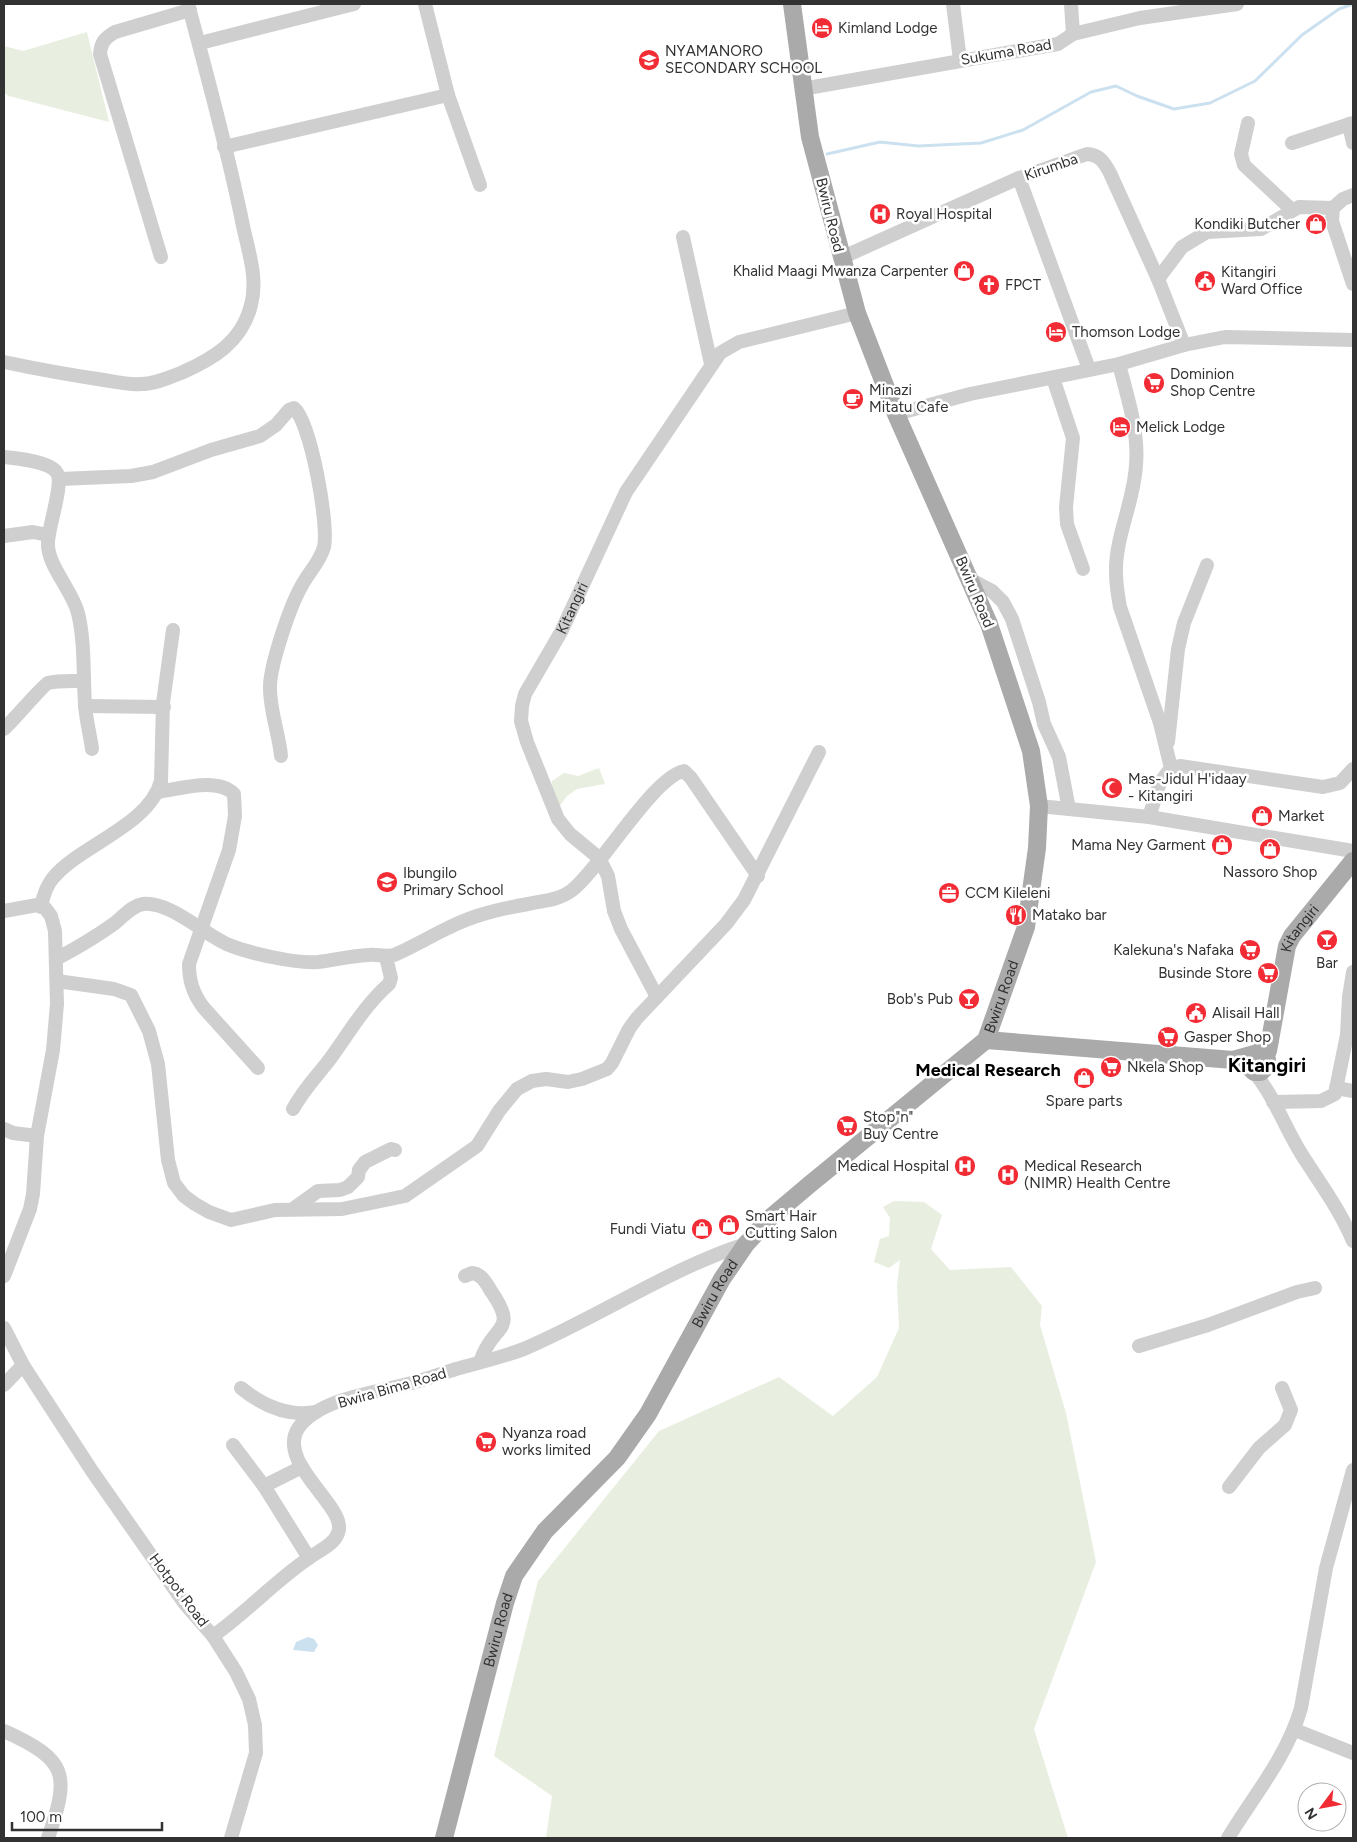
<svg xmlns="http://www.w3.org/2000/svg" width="1357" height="1842" viewBox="0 0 1357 1842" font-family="Figtree,sans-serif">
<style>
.green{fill:#e8efe0}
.water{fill:#cce1f0}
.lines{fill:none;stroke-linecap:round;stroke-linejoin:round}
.stream{stroke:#cce1f0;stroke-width:3}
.minor{stroke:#cfcfcf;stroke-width:14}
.major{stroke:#aaa;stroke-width:18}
.labels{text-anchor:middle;stroke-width:5;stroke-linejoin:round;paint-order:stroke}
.poi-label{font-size:15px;fill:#323232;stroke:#fff;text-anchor:start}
.street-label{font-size:15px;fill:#323232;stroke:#fff}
.quarter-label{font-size:18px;font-weight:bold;fill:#000;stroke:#fff}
.district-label{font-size:20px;font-weight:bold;fill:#000;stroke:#fff}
</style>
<rect width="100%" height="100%" fill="#fff"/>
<path class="green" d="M87 32 109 122 9 96 4 93V46L23 51Z
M599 768 605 784 577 789 567 796 559 807 551 790 552 781 564 773 578 776Z
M894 1201 924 1202 942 1215 931 1249 950 1270 1011 1267 1042 1306 1040 1325 1066 1413 1096 1562 1034 1729 1068 1838H546L552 1796 494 1756 538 1581 659 1431 779 1377 833 1416 877 1377 899 1328 897 1285 900 1260 889 1268 874 1262 880 1239 889 1236 890 1218 883 1207Z"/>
<path class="water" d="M308 1637 314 1639 318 1645 314 1652 293 1650 296 1642Z"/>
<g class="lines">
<path class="stream" d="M827 154 880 142 918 146 981 143 1023 130 1091 92 1116 86 1137 96 1174 109 1210 103 1255 81 1302 35 1339 9 1353 4"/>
<g class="minor">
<path d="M425 4 448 95 480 185"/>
<path d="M953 4 960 60"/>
<path d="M1071 4 1073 34"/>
<path d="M200 43 354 4"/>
<path d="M802 89 1046 46 1058 44 1073 34 1140 18 1237 4"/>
<path d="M1248 123 1241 154 1244 165 1292 210"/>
<path d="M1349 124 1353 143"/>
<path d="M1292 143 1353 123"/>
<path d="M224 147 448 95"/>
<path d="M1019 178 1089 369"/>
<path d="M1353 195 1343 199 1333 208 1332 221 1353 284"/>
<path d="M683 237 711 364"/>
<path d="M161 257 100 54C101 42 105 38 115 32L190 10"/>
<path d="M841 258 1019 178 1087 154C1100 155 1104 162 1110 173L1158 279 1184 345"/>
<path d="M1158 279 1182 247 1207 232 1261 229 1299 207 1333 208"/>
<path d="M4 362C37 369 70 375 104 380 116 382 129 385 141 384 155 384 168 378 181 373 213 359 242 342 251 305 259 276 246 245 241 216 226 145 207 74 188 4"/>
<path d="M1119 364C1127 396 1139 431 1136 465 1134 502 1115 537 1116 573 1116 585 1118 596 1120 607L1160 723 1171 768 1160 783 1149 817"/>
<path d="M1053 378 1073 438 1066 507 1067 524 1083 569"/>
<path d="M896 414 970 394 1119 364 1184 345 1225 337 1353 340"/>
<path d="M4 457C16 458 51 462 57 473 64 484 48 527 48 543 47 565 72 590 78 613 85 642 83 674 85 704 86 720 90 734 92 749"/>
<path d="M60 479 131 476 153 472 211 450 260 436 276 425 289 410 294 408C311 423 329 525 324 547 320 562 308 573 301 587 290 606 271 663 270 685 269 709 279 733 281 756"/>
<path d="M4 536 33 532 48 535"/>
<path d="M971 580 992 591 1003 602 1012 619 1039 702 1044 724 1059 757 1069 809"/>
<path d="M85 706 164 707"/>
<path d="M4 729C12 722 43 685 48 683 59 680 72 681 84 681"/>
<path d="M1168 742 1178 649 1184 623 1207 565"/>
<path d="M1171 768 1180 766 1323 787 1340 783 1353 769"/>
<path d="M158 792C180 789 217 777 234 794L235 816 229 850 189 964C189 981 193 993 203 1007L258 1068"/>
<path d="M1039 806 1149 817 1353 851"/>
<path d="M41 907C43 897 46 886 53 878 80 845 149 826 161 781L163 703 173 630"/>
<path d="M4 911 37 905 45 908 51 916 55 931 57 1004 53 1050 37 1136 33 1194 30 1209 4 1276"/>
<path d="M56 959C77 948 97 936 115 923 124 916 131 906 143 904 170 901 205 935 229 945 249 953 296 964 318 962 335 960 351 956 368 955 377 954 384 957 394 955 413 947 429 937 448 928 473 915 500 909 528 904 542 901 559 900 571 891 600 869 653 777 684 771L691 778 758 876"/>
<path d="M57 981 114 989 131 995 149 1031 158 1064 168 1160 174 1183 184 1196 195 1204 209 1212 231 1220 275 1210 342 1209 405 1196 477 1146 499 1111 517 1089 532 1081 546 1079 568 1082 582 1079 607 1069 612 1063 629 1029 637 1018 726 924 744 900 819 752"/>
<path id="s1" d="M657 997 621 929 614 911 608 876 599 858 570 834 558 819 527 742 521 721 522 706 525 694 561 632 626 492 720 353 739 342 857 313"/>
<path d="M1254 1072C1274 1096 1285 1128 1302 1155 1320 1183 1340 1210 1353 1241"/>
<path d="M1336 1088 1353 1091"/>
<path d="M1273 1102 1321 1101 1335 1094 1347 1035 1349 997 1353 972"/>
<path d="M293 1109C303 1090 317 1076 330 1059 349 1033 364 1006 389 984L391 978 386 957"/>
<path d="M4 1129 13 1133 37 1136"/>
<path d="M293 1209 318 1191 340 1190 348 1187 358 1177 359 1170 365 1162 391 1149 395 1150"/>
<path d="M465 1276 472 1273C482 1274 486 1283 491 1291 520 1333 492 1323 480 1362"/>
<path d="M4 1328 23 1365 92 1471 185 1604 213 1636 236 1672 249 1699 255 1725 256 1753 231 1838"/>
<path d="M1139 1346 1208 1325 1297 1292 1315 1288"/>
<path d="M4 1385 23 1365"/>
<path d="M241 1388C262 1405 288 1417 316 1412"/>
<path d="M233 1445 264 1486 309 1558"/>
<path d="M264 1486 302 1467"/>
<path d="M1229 1487 1259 1448 1285 1425 1291 1410 1282 1388"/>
<path d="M213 1636C247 1612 275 1581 309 1558 318 1551 334 1545 338 1533 349 1507 274 1463 299 1427 321 1398 375 1393 408 1384 425 1380 440 1374 456 1369 478 1363 507 1356 526 1348 600 1316 671 1268 746 1244"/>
<path d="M1295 1730 1353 1753"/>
<path d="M4 1731C68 1760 70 1774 48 1838"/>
<path d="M1228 1838C1254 1795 1287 1757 1301 1708L1326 1568 1353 1470"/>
</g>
<g class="major">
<path d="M986 1040 1233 1060 1258 1053 1270 1040"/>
<path id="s2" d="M1268 1051 1287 946 1292 936 1353 861"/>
<path d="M1250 1056 1249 1067 1254 1072H1261L1266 1067 1267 1060 1258 1053"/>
<path id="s3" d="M444 1838 505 1603 514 1576 545 1531 617 1458 648 1414 722 1279 746 1244 770 1218 809 1185 986 1040 1026 927 1037 848 1039 806 1031 751 989 624 896 414 857 313 810 137 792 4"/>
</g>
</g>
<defs>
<g id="hotel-disc" transform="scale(1.125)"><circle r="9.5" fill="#f22c35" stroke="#fff"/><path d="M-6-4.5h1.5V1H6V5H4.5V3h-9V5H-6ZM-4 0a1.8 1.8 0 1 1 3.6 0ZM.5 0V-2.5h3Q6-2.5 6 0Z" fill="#fff"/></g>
<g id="school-disc" transform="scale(1.125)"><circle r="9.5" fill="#f22c35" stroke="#fff"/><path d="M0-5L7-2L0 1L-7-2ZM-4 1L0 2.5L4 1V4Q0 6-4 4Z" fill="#fff"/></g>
<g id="hospital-disc" transform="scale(1.125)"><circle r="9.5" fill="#f22c35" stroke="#fff"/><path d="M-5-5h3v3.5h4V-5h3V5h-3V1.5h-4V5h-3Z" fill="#fff"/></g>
<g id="shop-disc" transform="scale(1.125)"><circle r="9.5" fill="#f22c35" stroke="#fff"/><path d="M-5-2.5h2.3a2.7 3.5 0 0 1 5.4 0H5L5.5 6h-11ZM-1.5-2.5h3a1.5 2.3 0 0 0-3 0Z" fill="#fff"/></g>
<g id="civic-disc" transform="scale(1.125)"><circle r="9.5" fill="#f22c35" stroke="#fff"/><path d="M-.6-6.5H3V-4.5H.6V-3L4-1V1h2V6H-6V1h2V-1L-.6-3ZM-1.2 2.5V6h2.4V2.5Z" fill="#fff"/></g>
<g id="church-disc" transform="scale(1.125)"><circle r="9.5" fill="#f22c35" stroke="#fff"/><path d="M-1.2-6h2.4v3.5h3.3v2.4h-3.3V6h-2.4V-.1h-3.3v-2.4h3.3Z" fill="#fff"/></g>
<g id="supermarket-disc" transform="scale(1.125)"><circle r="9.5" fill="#f22c35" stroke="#fff"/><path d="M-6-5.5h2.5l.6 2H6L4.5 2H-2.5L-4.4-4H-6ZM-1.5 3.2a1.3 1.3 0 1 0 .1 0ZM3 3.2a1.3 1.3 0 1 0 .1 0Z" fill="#fff"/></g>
<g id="cafe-disc" transform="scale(1.125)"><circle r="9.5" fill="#f22c35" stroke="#fff"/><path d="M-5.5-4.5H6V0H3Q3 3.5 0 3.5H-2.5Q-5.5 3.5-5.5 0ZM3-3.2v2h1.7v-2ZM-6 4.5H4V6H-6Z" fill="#fff"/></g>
<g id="mosque-disc" transform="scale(1.125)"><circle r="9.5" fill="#f22c35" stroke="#fff"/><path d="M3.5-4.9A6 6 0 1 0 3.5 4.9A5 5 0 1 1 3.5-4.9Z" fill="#fff"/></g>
<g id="office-disc" transform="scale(1.125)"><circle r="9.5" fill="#f22c35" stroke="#fff"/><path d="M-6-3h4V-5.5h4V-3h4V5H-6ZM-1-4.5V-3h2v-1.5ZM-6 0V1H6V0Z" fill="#fff"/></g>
<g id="restaurant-disc" transform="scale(1.125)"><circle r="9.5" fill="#f22c35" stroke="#fff"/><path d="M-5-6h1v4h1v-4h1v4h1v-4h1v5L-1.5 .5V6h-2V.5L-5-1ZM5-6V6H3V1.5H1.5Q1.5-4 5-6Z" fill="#fff"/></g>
<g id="bar-disc" transform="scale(1.125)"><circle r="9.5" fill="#f22c35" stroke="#fff"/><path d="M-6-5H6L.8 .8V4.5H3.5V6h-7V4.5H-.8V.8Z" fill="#fff"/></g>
</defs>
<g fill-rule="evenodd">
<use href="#hotel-disc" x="822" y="28"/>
<use href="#school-disc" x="649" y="60"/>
<use href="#hospital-disc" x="880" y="214"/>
<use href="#shop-disc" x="1316" y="224"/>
<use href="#shop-disc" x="964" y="271"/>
<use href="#civic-disc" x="1205" y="281"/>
<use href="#church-disc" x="989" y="285"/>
<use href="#hotel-disc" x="1056" y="332"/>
<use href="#supermarket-disc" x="1154" y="383"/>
<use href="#cafe-disc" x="853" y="399"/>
<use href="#hotel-disc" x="1120" y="427"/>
<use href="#mosque-disc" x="1112" y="788"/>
<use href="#shop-disc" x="1262" y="816"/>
<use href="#shop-disc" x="1222" y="845"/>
<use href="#shop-disc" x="1270" y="849"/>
<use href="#school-disc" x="387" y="882"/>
<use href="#office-disc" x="949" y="893"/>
<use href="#restaurant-disc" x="1016" y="915"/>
<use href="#bar-disc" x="1327" y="940"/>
<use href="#supermarket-disc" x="1250" y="950"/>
<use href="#supermarket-disc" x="1268" y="973"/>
<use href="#bar-disc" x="969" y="999"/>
<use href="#civic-disc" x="1196" y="1013"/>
<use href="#supermarket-disc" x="1168" y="1037"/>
<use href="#supermarket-disc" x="1111" y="1067"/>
<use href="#shop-disc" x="1084" y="1078"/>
<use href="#supermarket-disc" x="847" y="1126"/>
<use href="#hospital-disc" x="965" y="1166"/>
<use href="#hospital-disc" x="1008" y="1175"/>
<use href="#shop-disc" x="729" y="1225"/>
<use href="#shop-disc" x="702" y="1229"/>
<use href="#supermarket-disc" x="486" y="1442"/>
</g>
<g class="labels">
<g class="poi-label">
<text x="838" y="33">Kimland Lodge</text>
<text x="665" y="56">NYAMANORO<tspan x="665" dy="17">SECONDARY SCHOOL</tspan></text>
<text x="896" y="219">Royal Hospital</text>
<text x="1300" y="229" text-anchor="end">Kondiki Butcher</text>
<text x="948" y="276" text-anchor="end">Khalid Maagi Mwanza Carpenter</text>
<text x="1221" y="277">Kitangiri<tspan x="1221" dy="17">Ward Office</tspan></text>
<text x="1005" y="290">FPCT</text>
<text x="1072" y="337">Thomson Lodge</text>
<text x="1170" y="379">Dominion<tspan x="1170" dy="17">Shop Centre</tspan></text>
<text x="869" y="395">Minazi<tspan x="869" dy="17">Mitatu Cafe</tspan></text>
<text x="1136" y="432">Melick Lodge</text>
<text x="1128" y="784">Mas-Jidul H'idaay<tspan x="1128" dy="17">- Kitangiri</tspan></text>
<text x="1278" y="821">Market</text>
<text x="1206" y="850" text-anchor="end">Mama Ney Garment</text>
<text x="1270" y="877" text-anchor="middle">Nassoro Shop</text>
<text x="403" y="878">Ibungilo<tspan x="403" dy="17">Primary School</tspan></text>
<text x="965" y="898">CCM Kileleni</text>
<text x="1032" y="920">Matako bar</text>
<text x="1234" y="955" text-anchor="end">Kalekuna's Nafaka</text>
<text x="1327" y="968" text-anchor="middle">Bar</text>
<text x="1252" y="978" text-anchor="end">Businde Store</text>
<text x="953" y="1004" text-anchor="end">Bob's Pub</text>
<text x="1212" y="1018">Alisail Hall</text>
<text x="1184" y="1042">Gasper Shop</text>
<text x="1127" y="1072">Nkela Shop</text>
<text x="1084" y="1106" text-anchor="middle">Spare parts</text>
<text x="863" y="1122">Stop"n"<tspan x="863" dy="17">Buy Centre</tspan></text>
<text x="949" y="1171" text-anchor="end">Medical Hospital</text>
<text x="1024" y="1171">Medical Research<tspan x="1024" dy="17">(NIMR) Health Centre</tspan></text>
<text x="745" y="1221">Smart Hair<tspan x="745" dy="17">Cutting Salon</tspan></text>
<text x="686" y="1234" text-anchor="end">Fundi Viatu</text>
<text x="502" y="1438">Nyanza road<tspan x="502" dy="17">works limited</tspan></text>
</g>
<g class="street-label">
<text transform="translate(1006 52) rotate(-10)" y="5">Sukuma Road</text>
<text transform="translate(1051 167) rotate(-19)" y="5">Kirumba</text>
<text transform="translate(830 215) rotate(76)" y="5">Bwiru Road</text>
<text transform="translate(975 592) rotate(67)" y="5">Bwiru Road</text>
<text dy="5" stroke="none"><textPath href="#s1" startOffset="439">Kitangiri</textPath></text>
<text dy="5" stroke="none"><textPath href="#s2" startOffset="128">Kitangiri</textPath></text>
<text dy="5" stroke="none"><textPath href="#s3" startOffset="1040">Bwiru Road</textPath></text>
<text dy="5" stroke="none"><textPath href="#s3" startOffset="620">Bwiru Road</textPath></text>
<text transform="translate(392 1388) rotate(-16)" y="5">Bwira Bima Road</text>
<text transform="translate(179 1590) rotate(53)" y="5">Hotpot Road</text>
<text dy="5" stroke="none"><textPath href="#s3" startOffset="215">Bwiru Road</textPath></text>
</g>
<g class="quarter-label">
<text x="988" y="1076">Medical Research</text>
</g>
<g class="district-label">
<text x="1267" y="1072">Kitangiri</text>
</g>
</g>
<rect width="1357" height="1842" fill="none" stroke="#323232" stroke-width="10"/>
<g transform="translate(1322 1807) rotate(238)"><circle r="24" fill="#ffffff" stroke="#adadad"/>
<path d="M0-4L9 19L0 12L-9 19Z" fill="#f22c35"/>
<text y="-8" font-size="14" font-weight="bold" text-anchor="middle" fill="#323232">N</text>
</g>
<path d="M12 1822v8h150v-8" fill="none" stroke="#323232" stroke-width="2.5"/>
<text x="20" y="1822" font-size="15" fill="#323232" stroke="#ffffff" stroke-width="4" paint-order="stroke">100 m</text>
</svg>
